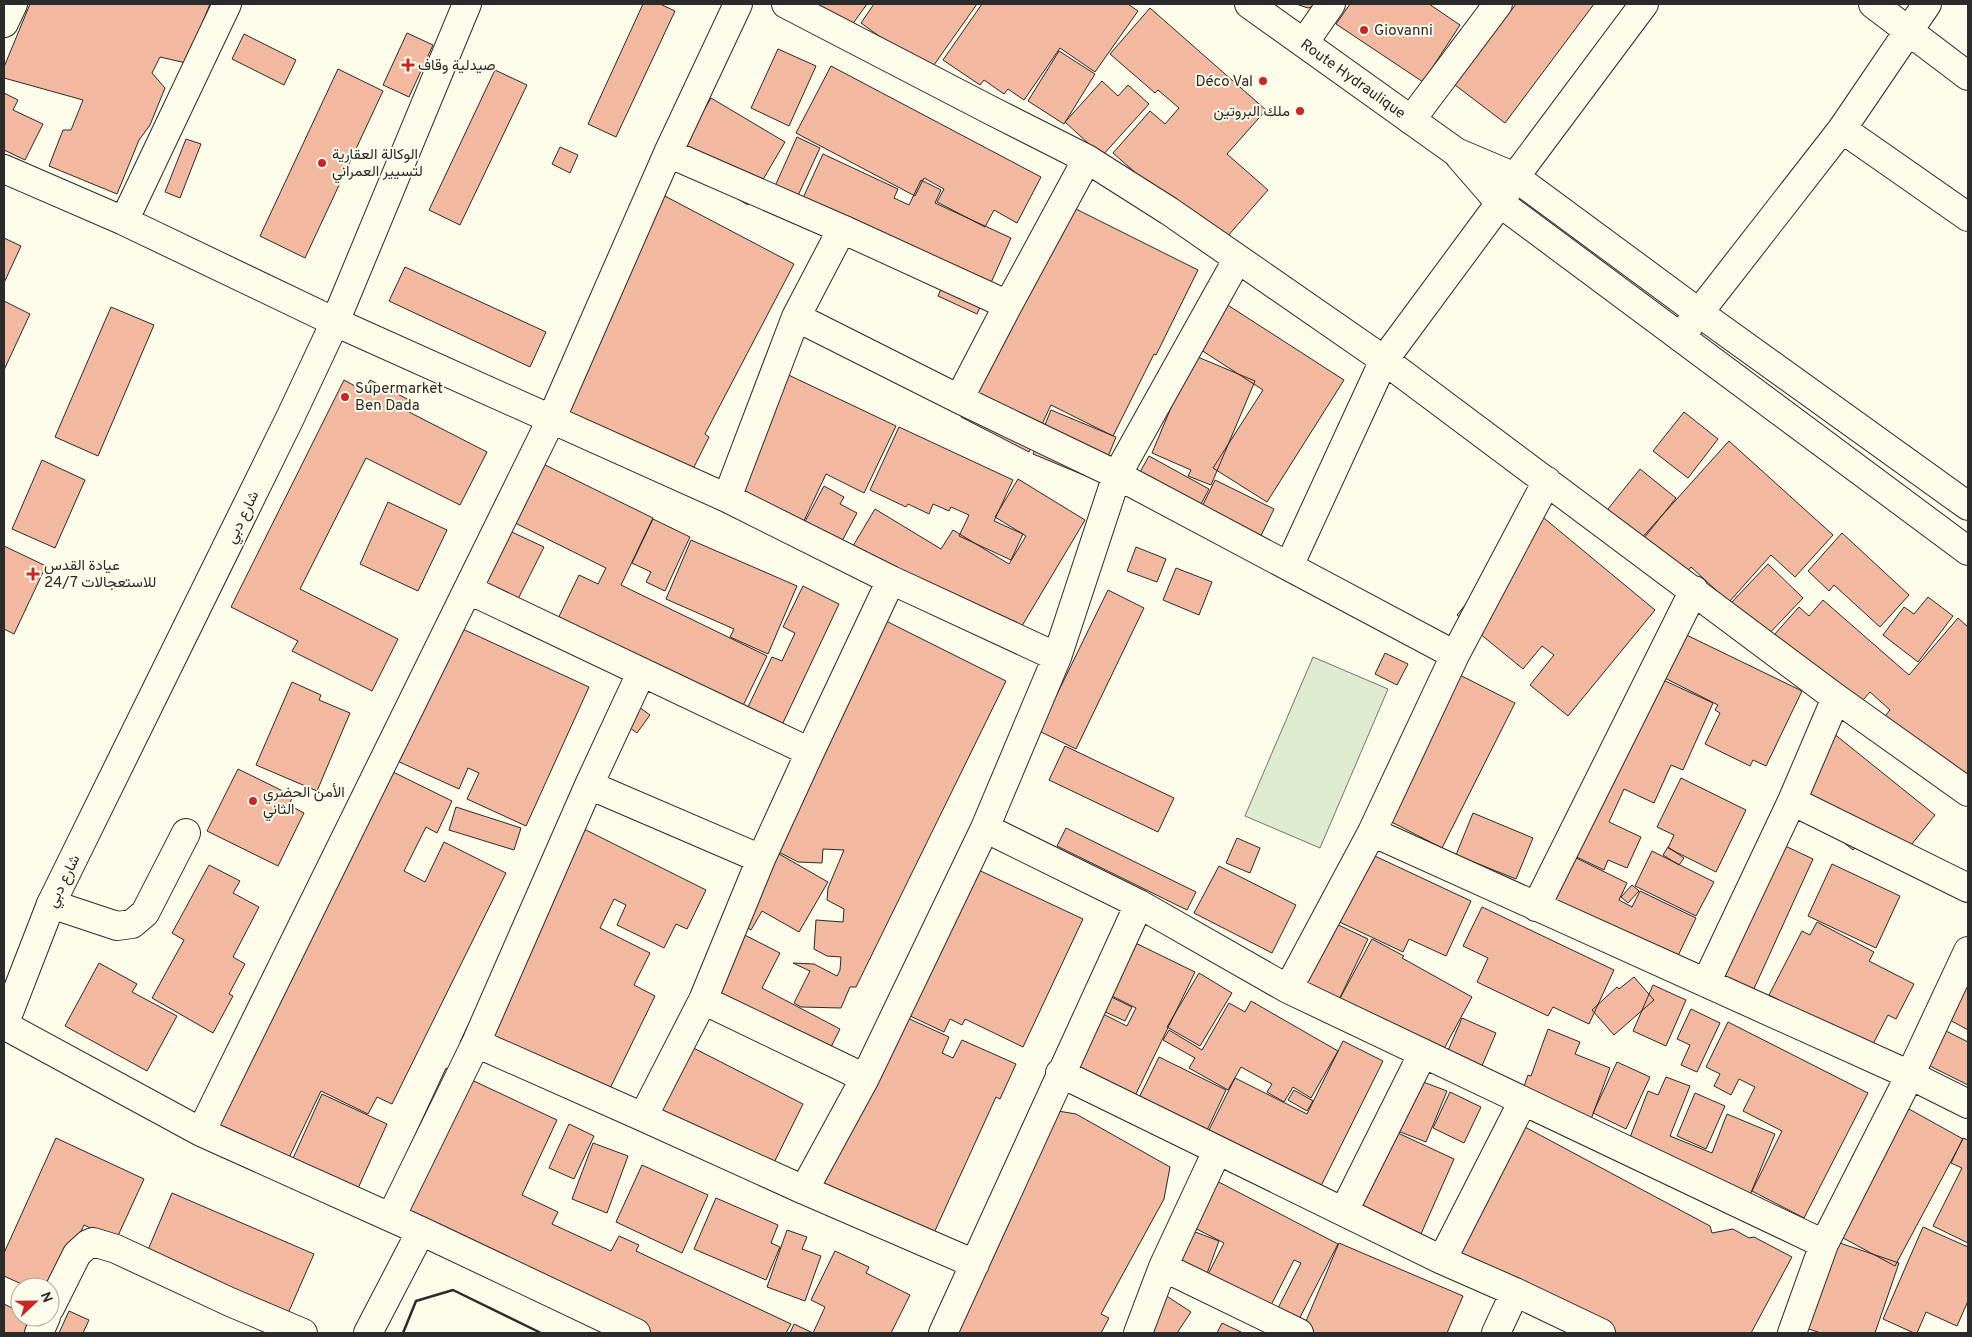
<svg xmlns="http://www.w3.org/2000/svg" width="1972" height="1337" viewBox="0 0 1972 1337" font-family="Overpass,Vazirmatn,sans-serif">
<style>
.green{fill:#deebd1;stroke:#74746e}
.building{fill:#f2b8a0;stroke:#2b2b2b}
.lines{fill:none;stroke-linecap:round;stroke-linejoin:round}
.minor-casing{stroke:#2b2b2b;stroke-width:30}
.major-casing{stroke:#2b2b2b;stroke-width:30}
.minor{stroke:#fdfbea;stroke-width:28}
.major{stroke:#fdfbea;stroke-width:28}
.wall{stroke:#2b2b2b;stroke-width:2.5}
.poi-dot{fill:#c62828;stroke:#fdfbea;stroke-width:2}
.labels{text-anchor:middle;stroke-width:4;stroke-linejoin:round;paint-order:stroke}
.poi-label{font-size:15px;fill:#2b2b2b;stroke:#fdfbea;text-anchor:start}
.street-label{font-size:15px;fill:#2b2b2b;stroke:#fdfbea}
</style>
<rect width="100%" height="100%" fill="#fdfbea"/>
<path class="green" d="M1313 657 1388 689 1320 848 1245 816Z"/>
<path class="building" d="M30 4H210L186 63 160 57 152 73 165 88 150 125 139 140 117 194 49 166 63 130H71L83 100 4 78V67Z
M643 4H660L675 11 616 137 588 124Z
M817 4H867L849 29 816 5Z
M874 4H977L929 72 861 23Z
M982 4H1128L1138 11 1095 72 1060 48 1024 100 1008 89 1004 94 984 80 980 85 943 60Z
M1296 4H1322L1308 8Z
M1350 4H1429L1460 25 1423 82 1336 24Z
M1516 4H1594L1505 123 1455 85Z
M1150 8 1266 110 1227 154 1268 190 1219 246 1113 153 1150 111 1165 124 1179 108 1158 90 1155 93 1110 54Z
M407 33 433 45 409 97 383 85Z
M244 34 296 60 284 85 232 59Z
M778 49 816 66 789 126 751 108Z
M1059 51 1095 74 1064 124 1028 101Z
M831 66 1041 177 1017 223 994 210 985 227 937 202 944 189 924 178 915 196 796 133Z
M338 69 383 91 305 258 260 236Z
M495 70 527 85 460 225 429 210Z
M1102 81 1118 96 1128 85 1149 104 1102 156 1065 122Z
M4 93 18 100 13 110 43 124 25 160 4 150Z
M711 98 785 142 748 205 674 161Z
M797 137 820 148 789 215 767 204Z
M186 139 201 144 180 198 165 192Z
M560 147 578 155 570 173 552 164Z
M823 154 898 189 894 198 909 205 921 180 941 190 935 203 1011 238 977 314 938 296 941 289 793 220Z
M661 194 794 264 705 434 709 437 684 487 550 416Z
M1066 204 1198 270 1156 355 1154 354 1113 436 1051 405 1029 452 961 417Z
M4 238 21 246 4 283Z
M405 267 546 332 530 367 389 301Z
M4 301 30 314 4 370Z
M1226 304 1344 380 1267 502 1213 468 1263 390 1198 348Z
M111 307 154 325 98 456 55 437Z
M1193 355 1255 381 1211 485 1188 476 1191 470 1152 453Z
M778 370 896 426 864 493 826 474 794 542 715 504Z
M344 380 364 391 370 380 413 402 409 412 487 452 460 505 366 458 300 589 398 639 372 691 292 651 298 641 231 607Z
M1051 410 1116 437 1098 481 1033 454Z
M1684 412 1718 439 1688 478 1653 451Z
M899 427 1013 480 994 521 1023 534 1011 560 959 536 969 515 951 507 949 511 933 504 929 514 908 504 906 507 870 490Z
M1729 441 1833 535 1795 577 1771 555 1729 602 1691 567 1681 579 1639 541Z
M1149 456 1209 489 1191 523 1130 490Z
M42 460 85 480 55 548 12 529Z
M535 460 653 518 621 585 767 656 735 722 551 633 579 575 598 584 606 568 507 519Z
M1640 469 1676 498 1640 543 1604 514Z
M1018 479 1085 520 1010 646 847 556 875 509 941 549 953 530 1009 564 1026 536 995 517Z
M1215 480 1274 509 1254 550 1195 521Z
M824 486 844 497 840 504 857 513 834 556 794 542Z
M388 502 447 530 418 591 360 564Z
M1539 514 1655 610 1568 716 1530 685 1554 655 1542 646 1523 669 1457 615Z
M653 519 690 537 665 591 646 582 651 572 632 563Z
M503 528 544 547 513 609 473 590Z
M1842 533 1909 595 1880 627 1834 585 1829 591 1808 571Z
M691 540 797 586 768 654 730 637 734 629 666 599Z
M4 546 46 566 14 634 4 629Z
M1136 547 1166 559 1157 582 1127 571Z
M1768 564 1803 598 1765 638 1730 604Z
M1176 568 1212 582 1199 615 1163 600Z
M803 586 839 604 782 725 747 709 772 657 782 661 795 633 783 627Z
M1108 590 1144 608 1076 749 1039 731Z
M1928 597 1953 616 1918 662 1883 635 1904 607 1914 614Z
M1823 600 1909 675 1958 618 1968 627V806L1877 726 1890 710 1870 692 1857 707 1774 635 1799 607 1809 616Z
M872 614 1006 681 856 987H850L841 1008 801 1007 794 1003 810 971 793 963 814 964 837 976 840 970 841 957 827 956 814 949 816 920 843 922 844 909 827 900 828 888 844 850 823 849 822 863 798 862 771 848Z
M456 626 589 687 526 826 467 799 479 773 468 768 459 789 395 760Z
M1670 627 1802 691 1766 766 1753 760 1750 766 1705 744 1720 713 1715 710 1718 705 1649 670Z
M1385 653 1408 664 1397 685 1375 674Z
M1448 669 1515 703 1442 848 1376 814Z
M1648 673 1713 703 1683 770 1671 765 1654 803 1624 789 1609 822 1641 837 1627 868 1608 860 1604 870 1566 852Z
M292 682 321 695 319 700 350 713 317 791 256 765Z
M632 702 650 715 637 733 619 720Z
M1833 733 1935 815 1896 864 1863 837 1853 850 1784 794Z
M1065 746 1174 798 1158 832 1049 780Z
M238 769 293 796 289 805 304 813 278 866 207 831Z
M391 771 452 801 437 833 426 827 404 871 425 882 444 842 506 873 392 1104 377 1097 368 1114 321 1091 284 1168 214 1133Z
M1681 778 1746 810 1716 872 1668 848 1674 835 1657 827Z
M456 807 521 828 514 850 449 830Z
M1473 813 1533 838 1516 879 1456 855Z
M568 821 706 890 687 929 676 924 664 948 617 925 626 905 614 899 600 928 650 953 634 985 655 996 599 1111 460 1042Z
M1066 828 1196 892 1187 910 1057 846Z
M1237 838 1260 848 1250 873 1226 863Z
M1768 838 1813 859 1752 993 1707 972Z
M767 847 828 882 799 932 762 911 751 930 727 916Z
M1668 847 1684 858 1679 865 1663 855Z
M1362 850 1471 901 1446 956 1409 939 1403 952 1331 918Z
M1560 850 1627 883 1619 900 1632 907 1640 891 1696 918 1676 960 1539 894Z
M1652 851 1714 882 1696 916 1635 886Z
M955 859 1083 919 1023 1047 965 1019 962 1025 950 1019 944 1032 906 1014Z
M1832 864 1900 896 1876 948 1808 916Z
M209 865 240 881 233 893 259 907 233 957 245 964 229 994 233 996 213 1033 152 998 184 940 172 933Z
M1219 866 1296 905 1272 953 1194 913Z
M1632 885 1639 891 1628 903 1621 897Z
M1482 907 1614 970 1589 1024 1553 1007 1548 1016 1477 982 1488 958 1463 946Z
M1328 920 1368 939 1336 1006 1297 988Z
M1817 922 1874 952 1869 961 1914 984 1896 1019 1888 1015 1871 1048 1769 995 1802 931 1810 935Z
M727 926 780 953 762 988 840 1029 820 1069 688 1000Z
M1121 936 1195 972 1131 1104 1061 1070 1091 1008 1127 1026 1136 1008 1096 988Z
M1372 939 1404 956 1402 958 1472 997 1439 1058 1338 1002Z
M99 963 137 984 132 992 177 1016 147 1071 65 1026Z
M1968 965V1030L1941 1015Z
M1199 973 1232 993 1200 1046 1167 1027Z
M1634 977 1654 1000 1614 1035 1592 1010 1617 987 1619 989Z
M1653 985 1686 1000 1666 1046 1633 1031Z
M1097 990 1132 1007 1125 1021 1090 1005Z
M1251 1001 1338 1051 1311 1098 1293 1087 1284 1102 1267 1092 1272 1084 1241 1067 1228 1090 1189 1068 1195 1058 1163 1040 1169 1030 1202 1050 1229 1003 1245 1012Z
M1691 1009 1720 1023 1697 1072 1681 1065 1690 1045 1677 1039Z
M901 1015 949 1037 942 1053 953 1058 962 1040 1016 1064 1000 1099 996 1097 923 1257 838 1219 803 1185Z
M1462 1018 1496 1033 1478 1075 1444 1060Z
M1728 1022 1868 1093 1804 1218 1752 1191 1782 1131 1743 1111 1755 1087 1739 1079 1731 1095 1714 1086 1720 1074 1706 1067Z
M1934 1025 1968 1042V1085L1918 1060Z
M1548 1029 1580 1042 1575 1054 1610 1068 1590 1122 1520 1098 1528 1075 1531 1076Z
M672 1037 803 1104 762 1187 630 1119Z
M1343 1041 1383 1061 1314 1200 1202 1144 1235 1078 1307 1114Z
M1159 1057 1226 1090 1201 1143 1133 1110Z
M1617 1062 1650 1077 1626 1129 1593 1113Z
M446 1068 557 1120 522 1195 558 1212 552 1224 611 1251 619 1236 639 1245 636 1251 791 1324 786 1333H629L379 1213Z
M1410 1077 1447 1091 1426 1142 1390 1128Z
M1666 1077 1690 1086 1670 1136 1712 1153 1727 1114 1775 1134 1750 1195 1627 1145 1648 1091 1658 1095Z
M1294 1090 1313 1101 1307 1111 1288 1100Z
M1450 1092 1481 1107 1464 1143 1433 1128Z
M1695 1093 1725 1106 1706 1149 1677 1136Z
M322 1094 387 1124 355 1195 290 1165Z
M1900 1104 1963 1139 1895 1266 1832 1232Z
M1058 1111 1076 1114 1170 1167 1164 1199 1101 1314 1109 1318 1101 1333H953Z
M1510 1119 1710 1226 1712 1233 1733 1229 1749 1238 1754 1237 1792 1257 1751 1333H1598L1456 1257Z
M569 1124 594 1136 574 1179 549 1168Z
M1385 1127 1454 1159 1417 1243 1348 1212Z
M56 1138 144 1179 116 1240 84 1225 50 1297V1287H28L4 1276V1253Z
M1963 1138 1968 1140V1243L1933 1226 1962 1168 1951 1163Z
M593 1143 628 1156 607 1213 572 1199Z
M642 1165 708 1195 682 1253 616 1222Z
M1211 1178 1338 1244 1297 1323 1276 1312 1301 1263 1294 1260 1265 1317 1203 1284 1224 1243 1187 1224Z
M172 1193 314 1254 286 1318 145 1257Z
M716 1198 778 1225 771 1243 780 1247 766 1280 694 1249Z
M1182 1227 1219 1241 1202 1287 1165 1273Z
M1923 1227 1968 1247V1301L1957 1326 1926 1312 1917 1333H1914L1883 1319Z
M787 1230 807 1237 802 1249 821 1256 805 1301 767 1287Z
M1825 1238 1899 1263 1875 1333H1821L1796 1325Z
M1339 1243 1463 1296 1447 1333H1301Z
M835 1251 869 1267 866 1273 910 1295 891 1333H790L794 1324 813 1333 825 1307 811 1300Z
M1162 1293 1191 1312 1177 1333H1135Z
M4 1304 20 1312V1317H32L40 1333H4Z
M69 1311 89 1320 83 1333H59Z
M1222 1323 1243 1333H1217Z"/>
<g class="lines">
<g class="minor-casing">
<path id="minor" d="M786 4 994 112 1087 159 1169 211 1384 360 1836 698 1968 792
M1873 4 1968 76
M4 23 13 4
M1304 43 1331 4
M1411 120 1498 4
M1842 129 1968 217
M668 153 842 229 796 317 727 498
M4 169 124 221 335 322 727 498 891 580 1057 657 985 828 865 1078 804 1190 975 1264
M124 221 227 4
M842 229 1008 305 959 399
M1008 305 1087 159
M796 317 959 399 1117 475 1455 655 1372 832 1910 1075 1968 1104
M1680 337 1842 129 1927 4
M1289 566 1384 360 1500 203 1515 177 1644 4
M469 590 810 752 761 859 703 1000 643 1117 804 1190
M1455 655 1547 481
M1057 657 1117 475 1237 260
M810 752 891 580
M589 785 761 859
M1792 801 1968 888
M985 828 1139 904
M51 904 117 926 132 924 145 913 186 833
M1536 907 1694 590
M1706 983 1792 801 1836 698
M1288 989 1372 832
M703 1000 865 1078
M4 1025 201 1132 421 1231 636 1333
M476 1043 643 1117
M1060 1073 1442 1260 1515 1292 1601 1333
M201 1132 551 420 668 153 738 4
M1344 1211 1423 1053
M391 1217 476 1043 589 785 641 673
M1442 1260 1523 1101
M1163 1267 1299 1333
M50 1308 77 1254 88 1244 93 1242 116 1249 230 1302 303 1333
M39 1333 46 1317
M368 1333 421 1231
M943 1333 1139 904 1288 989 1824 1244 1910 1075 1968 951
M1138 1333 1163 1267 1217 1151
M1496 1333 1515 1292
M1792 1333 1824 1244"/>
</g>
<g class="major-casing">
<g id="major">
<path id="s1" d="M1249 4 1456 152 1515 177 1698 312 1968 506"/>
<path d="M1460 157 1500 203 1968 551"/>
<path d="M4 1025 51 904 290 418 335 322 467 4"/>
</g>
</g>
<use href="#minor" class="minor"/>
<use href="#major" class="major"/>
<path class="wall" d="M403 1333 416 1301 453 1290 541 1333"/>
</g>
<g class="poi-dot">
<circle cx="1364" cy="30" r="5"/>
<path d="M405.5 57.5h5v5h5v5h-5v5h-5v-5h-5v-5h5z"/>
<circle cx="1263" cy="81" r="5"/>
<circle cx="1300" cy="111" r="5"/>
<circle cx="322" cy="163" r="5"/>
<circle cx="345" cy="397" r="5"/>
<path d="M30.5 566.5h5v5h5v5h-5v5h-5v-5h-5v-5h5z"/>
<circle cx="253" cy="801" r="5"/>
</g>
<g class="labels">
<g class="poi-label">
<text x="1374" y="35">Giovanni</text>
<text x="418" y="70">صيدلية وقاف</text>
<text x="1253" y="86" text-anchor="end">Déco Val</text>
<text x="1290" y="116" text-anchor="end">ملك البروتين</text>
<text x="332" y="159">الوكالة العقارية<tspan x="332" dy="17">لتسيير العمراني</tspan></text>
<text x="355" y="393">Supermarket<tspan x="355" dy="17">Ben Dada</tspan></text>
<text x="44" y="570">عيادة القدس<tspan x="44" dy="17">للاستعجالات 24/7</tspan></text>
<text x="263" y="797">الأمن الحضري<tspan x="263" dy="17">الثاني</tspan></text>
</g>
<g class="street-label">
<text dy="5" stroke="none"><textPath href="#s1" startOffset="128">Route Hydraulique</textPath></text>
<text transform="translate(242 517) rotate(-64)" y="5">شارع دبي</text>
<text transform="translate(63 881) rotate(-64)" y="5">شارع دبي</text>
</g>
</g>
<rect width="1972" height="1337" fill="none" stroke="#2b2b2b" stroke-width="10"/>
<g transform="translate(35 1302) rotate(68)"><circle r="24" fill="#fdfbea" stroke="#a9a89e"/>
<path d="M0-4L9 19L0 12L-9 19Z" fill="#c62828"/>
<text y="-8" font-size="14" font-weight="bold" text-anchor="middle" fill="#2b2b2b">N</text>
</g>
</svg>
